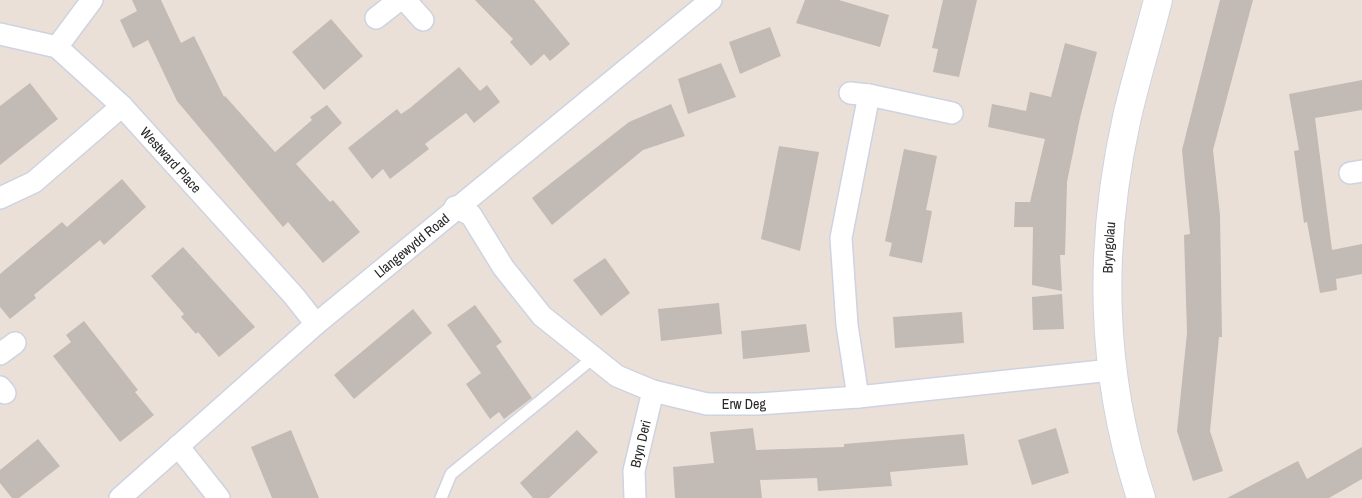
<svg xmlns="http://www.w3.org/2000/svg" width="1362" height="498" viewBox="0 0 1362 498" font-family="'Archivo Narrow',sans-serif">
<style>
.building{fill:#c2bab4}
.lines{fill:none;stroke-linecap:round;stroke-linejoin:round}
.lane-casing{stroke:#cdd3e1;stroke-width:14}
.street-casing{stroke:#cdd3e1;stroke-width:24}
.secondary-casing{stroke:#cdd3e1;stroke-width:30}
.lane{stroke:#fff;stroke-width:11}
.street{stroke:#fff;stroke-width:21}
.secondary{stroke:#fff;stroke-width:28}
.labels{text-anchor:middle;stroke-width:4;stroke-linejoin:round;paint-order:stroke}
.street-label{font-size:14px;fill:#272727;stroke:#fff}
</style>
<rect width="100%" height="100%" fill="#ebe0d7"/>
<path class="building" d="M132 0H161L181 43 194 36 224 97 225 96 275 152 312 120 310 117 327 105 342 123 296 164 330 202 333 200 360 232 323 263 288 222 283 227 177 101 148 40 133 48 120 20 137 11Z
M475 0H534L570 44 550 61 544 54 531 66 510 42 513 39Z
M805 0H839L889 15 880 47 796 23Z
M943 0H977L959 77 933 72 938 49 932 48Z
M1220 0H1253L1213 150 1220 215 1222 337H1219L1210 431 1223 471 1193 481 1177 431 1187 333 1184 235 1190 234 1182 150Z
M331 19 363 56 324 90 292 52Z
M770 27 781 56 740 74 729 42Z
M1065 43 1097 52 1080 118 1067 182 1065 255H1060L1062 291 1032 285 1033 227H1014L1015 202H1030L1045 139 988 127 992 104 1026 111 1030 92 1051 97Z
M721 63 736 97 688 114 678 79Z
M459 67 480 91 487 85 500 102 474 123 466 113 425 144 429 149 390 179 383 169 372 179 348 148 397 109 401 114 410 108Z
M1362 80V110L1315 118 1332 250 1362 244V274L1336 279 1337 290 1320 293 1307 222 1304 223 1294 151 1299 150 1289 94Z
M30 83 58 119 0 165V106Z
M671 104 685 136 643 150 552 225 532 198 629 122Z
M779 146 819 152 800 251 761 239Z
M904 149 937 156 926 210 932 211 922 263 889 256 892 243 885 241Z
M122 179 146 207 104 245 100 240 34 295 36 298 10 319 0 307V274L62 222 67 227Z
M183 247 255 327 219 357 198 332 196 334 181 317 184 314 151 276Z
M605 258 630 293 601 316 573 280Z
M1062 294 1064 329 1033 330 1032 297Z
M719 303 722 334 661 341 658 309Z
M475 305 502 342 496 346 532 398 504 419 499 412 490 419 466 384 481 373 447 325Z
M413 309 432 333 354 399 334 375Z
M962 312 964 343 895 348 893 317Z
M84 321 138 390 135 392 154 415 120 442 53 356 71 342 66 335Z
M806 324 810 352 743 359 741 331Z
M753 428 756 450 844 447V444L964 434 968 465 890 472 892 486 818 491 817 478 760 480 762 498H675L673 467 714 463 710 432Z
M1056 428 1069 473 1032 485 1018 440Z
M291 430 319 498H272L251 447Z
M577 430 598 452 549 498H533L520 483Z
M38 439 60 466 19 498H12L0 483V470Z
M1362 447V479L1329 498H1227L1298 461 1307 479Z"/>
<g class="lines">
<g class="lane-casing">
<path id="lane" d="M441 498 451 474 593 358"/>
</g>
<g class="street-casing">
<g id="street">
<path d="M405 0 423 20"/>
<path d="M376 18 399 0"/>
<path id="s1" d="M0 34 57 47 122 106 294 296 316 324"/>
<path d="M57 47 92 0"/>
<path d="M850 93 869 95"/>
<path d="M1350 173 1362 171"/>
<path d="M0 198 34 182 122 106"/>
<path id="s2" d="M455 207 471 215 503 267 542 316 617 376 653 391 707 404H758L858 397 1111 370"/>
<path d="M0 354 15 343"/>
<path d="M0 387 5 393"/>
<path d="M858 397 847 325 841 238 869 95 952 113"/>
<path d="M178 446 219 498"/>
<path id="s3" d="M120 498 316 324 711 0"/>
<path id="s4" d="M635 498 634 471 653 391"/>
</g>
</g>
<g class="secondary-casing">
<g id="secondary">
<path id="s5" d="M1141 498C1100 371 1098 247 1127 117 1136 78 1148 39 1158 0"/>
</g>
</g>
<use href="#lane" class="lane"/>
<use href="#street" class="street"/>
<use href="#secondary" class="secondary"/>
</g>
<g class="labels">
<g class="street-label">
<text dy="5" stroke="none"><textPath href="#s1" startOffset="219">Westward Place</textPath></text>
<text dy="5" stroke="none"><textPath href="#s3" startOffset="386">Llangewydd Road</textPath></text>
<text dy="5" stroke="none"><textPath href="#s5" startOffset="254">Bryngolau</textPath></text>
<text dy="5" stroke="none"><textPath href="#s2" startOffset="369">Erw Deg</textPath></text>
<text dy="5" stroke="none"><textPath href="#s4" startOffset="55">Bryn Deri</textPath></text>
</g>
</g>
</svg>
